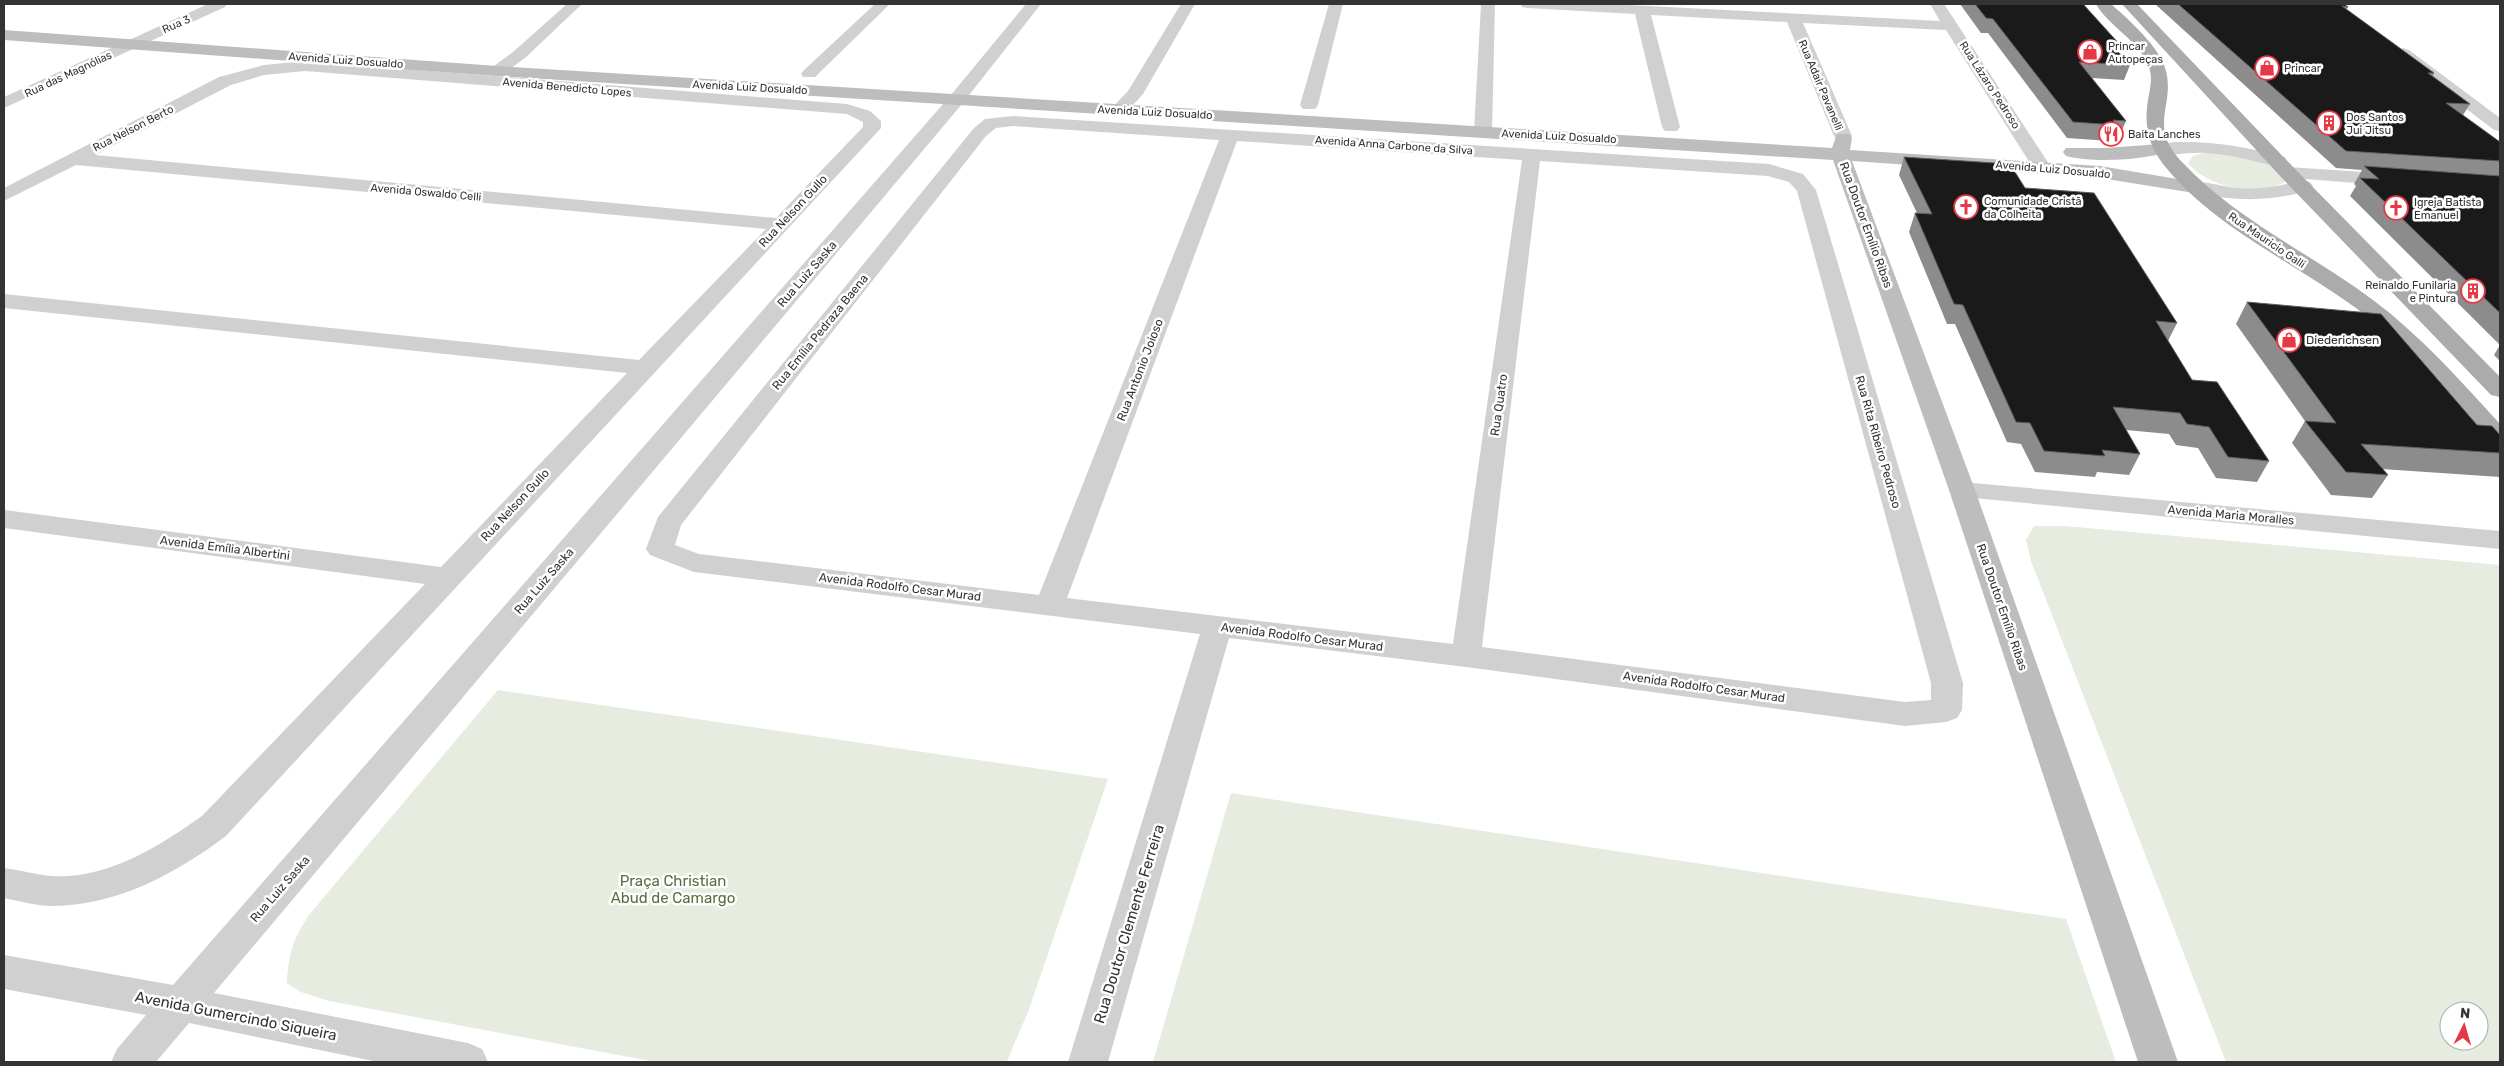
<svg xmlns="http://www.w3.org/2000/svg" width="2504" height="1066" viewBox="0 0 2504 1066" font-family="Rubik,sans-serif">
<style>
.green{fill:#e6ecdf;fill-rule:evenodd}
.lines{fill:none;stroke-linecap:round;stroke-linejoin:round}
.street{fill:#d0d0d0;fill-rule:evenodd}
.secondary{fill:#bdbdbd;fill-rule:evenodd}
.primary{fill:#ababab;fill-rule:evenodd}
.wall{fill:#8c8c8c}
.building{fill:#1a1a1a;stroke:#5f5f5f}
.labels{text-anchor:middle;stroke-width:5;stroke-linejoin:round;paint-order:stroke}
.far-street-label{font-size:11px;fill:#333;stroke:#fff}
.far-poi-label{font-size:11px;fill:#333;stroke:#fff;text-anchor:start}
.street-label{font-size:12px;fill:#333;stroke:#fff}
.poi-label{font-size:12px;fill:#333;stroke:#fff;text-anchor:start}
.near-park-label{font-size:15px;fill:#56703f;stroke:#fff}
.near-street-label{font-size:15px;fill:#333;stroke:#fff}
</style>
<rect width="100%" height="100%" fill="#fff"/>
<path class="green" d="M2206 152C2229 155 2278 156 2285 182 2258 198 2207 187 2188 163L2193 156Z
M2034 526H2064L2500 565V1062H2226L2031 561 2026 540ZM2449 1011H2479V1041H2449Z
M498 690 1108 779 1028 1012 1007 1061 656 1062 329 1001 301 992 287 983C288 955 293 939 309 915Z
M1231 793 2066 919 2116 1062H1153Z"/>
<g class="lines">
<path class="street" d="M208 4H227L225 7 4 108V97Z
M567 4H582L525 58 503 74H491L489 71 491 68 513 52Z
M875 4H890L815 77H803L801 74 803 71Z
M1026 4H1041L962 104 214 993 468 1043 482 1049 488 1062H378L189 1023 156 1062H111L117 1049 146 1015 4 989V955L173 985 950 96Z
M1181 4H1195L1143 94 1125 114H1113L1110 110 1128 91Z
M1329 4H1343L1318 105 1315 109H1303L1300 105Z
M1481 4H1495L1492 132 1489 136H1477L1474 132Z
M1520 4H1608L1940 21 1930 4H1944L2051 167 2049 171H2035L1946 30 1803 23 1852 136 1849 140H1837L1834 136 1787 22 1651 15 1680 127 1677 131H1665L1662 127 1635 14 1527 8 1522 7Z
M2403 48 2409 50 2500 118V131L2494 130 2397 56 2395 53Z
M305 61 847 104 870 111 881 121V128L226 836C175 874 118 905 53 906 37 906 19 901 4 898V868C19 870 34 874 50 876 106 880 158 847 202 816L425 584 4 528V510L441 567 627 373 4 308V294L639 360 766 229 76 165 4 201V188L219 77 264 65ZM305 71 847 114 863 122V127L776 218 95 155 231 85 264 75Z
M1013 116 1769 164 1803 174 1816 190 1963 683 1962 710 1957 718 1946 722 1905 726 1466 667 1229 638 1108 1062H1068L1200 634 694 572 650 555 646 549 658 517 974 128 985 119ZM1013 126 1219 140 1039 595 699 554 675 545 681 525 986 136 996 128ZM1237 141 1522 160 1453 644 1067 598ZM1540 161 1768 176 1789 182 1797 191 1931 683V700L1905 702 1482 647Z
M2175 142C2213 141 2248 147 2285 157L2287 161 2285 165 2278 167C2254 161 2230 154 2205 153 2188 152 2169 157 2154 153L2151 149 2154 145Z
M2288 167 2394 174 2401 176 2404 180 2401 184 2394 186 2281 177 2279 173 2281 169Z
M2303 180 2310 182 2313 186 2310 190C2269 203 2229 201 2187 191L2184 187 2187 183C2203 179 2222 187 2237 188 2261 190 2280 186 2303 180Z
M1962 482 2500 531V549L1953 496 1949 490 1953 484Z"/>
<path class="secondary" d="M4 30 497 66 1832 148 1837 134H1849L1852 138 1850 150 2100 166 2201 183 2204 187 2201 191 2194 193 2100 178 1852 161 1975 490 2178 1062H2138L1949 490 1833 160 497 76 4 40Z
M2160 144 2166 145 2169 149 2166 153C2138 160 2094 163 2066 156L2063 152 2066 148H2105Z"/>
<path class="primary" d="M2096 4H2111C2129 20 2160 47 2166 71 2175 107 2147 126 2183 163 2238 221 2310 253 2373 300 2421 336 2460 380 2500 424V447L2491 444C2449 396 2408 347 2356 308 2292 261 2213 227 2163 164 2148 144 2144 125 2148 100 2150 89 2153 78 2149 67 2139 40 2109 27 2096 4Z
M2122 4H2137L2295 169 2500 377V397L2491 395 2281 177Z"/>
</g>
<path class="wall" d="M1960 4H2083L2121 46 2118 52 2130 65 2124 80 2092 78 2126 121 2119 137 2112 136 2110 141 2067 138 1988 33H1981Z
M2155 4H2344L2348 7 2346 10 2434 73 2433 76 2470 104 2463 115 2500 142V361L2494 355 2500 345 2350 196 2356 186 2354 184 2362 170 2336 168Z
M1904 157 2025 188 2177 323 2168 341 2192 380 2269 461 2257 482 2216 478 2198 448 2176 445 2169 434 2126 430 2140 454 2129 475 2097 472 2095 477 2035 472 2021 444 2007 442 1955 324H1947L1909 232 1915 213H1917L1899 175Z
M2247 302 2477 425 2500 435V477L2382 469 2388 475 2372 498 2331 495 2292 443 2305 421 2236 324Z"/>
<path class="building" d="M1975 4H2083L2121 46H2113L2130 65 2079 62 2126 121 2113 120 2116 125 2073 122 1993 19 1986 18Z
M2178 4H2344L2348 7 2342 6 2434 73H2428L2470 104 2446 103 2500 142V161L2346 151Z
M1904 157 2010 164 2025 188 2094 193 2177 323 2156 321 2192 380 2217 382 2269 461 2228 457 2209 427 2187 424 2180 413 2113 407 2140 454 2102 450 2105 456 2044 451 2030 423 2016 422 1963 305 1954 304 1915 213 1932 214Z
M2364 166 2500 176V313L2360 178 2379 179Z
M2247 302 2381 314 2477 425 2492 426 2500 435V453L2361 444 2388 475 2346 472 2305 421 2336 423Z"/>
<defs>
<g id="shop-ring" transform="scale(1.25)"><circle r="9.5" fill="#fff" stroke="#e63946" stroke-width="1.5"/><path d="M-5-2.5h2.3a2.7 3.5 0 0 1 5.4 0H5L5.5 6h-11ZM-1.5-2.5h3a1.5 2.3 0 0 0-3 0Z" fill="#e63946"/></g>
<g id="building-ring" transform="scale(1.25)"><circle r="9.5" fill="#fff" stroke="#e63946" stroke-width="1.5"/><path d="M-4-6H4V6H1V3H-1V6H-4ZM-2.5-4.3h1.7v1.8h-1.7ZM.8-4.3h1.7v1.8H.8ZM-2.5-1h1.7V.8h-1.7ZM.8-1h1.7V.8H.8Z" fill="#e63946"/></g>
<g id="restaurant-ring" transform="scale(1.25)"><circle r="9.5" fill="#fff" stroke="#e63946" stroke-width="1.5"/><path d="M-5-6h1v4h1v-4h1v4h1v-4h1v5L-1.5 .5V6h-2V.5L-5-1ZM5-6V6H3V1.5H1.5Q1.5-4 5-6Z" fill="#e63946"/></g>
<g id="church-ring" transform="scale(1.25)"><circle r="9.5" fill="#fff" stroke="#e63946" stroke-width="1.5"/><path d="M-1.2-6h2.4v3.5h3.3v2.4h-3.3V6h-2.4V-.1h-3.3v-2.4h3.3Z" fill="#e63946"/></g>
</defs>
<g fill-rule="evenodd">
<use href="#shop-ring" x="2090" y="52"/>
<use href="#shop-ring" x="2267" y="68"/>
<use href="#building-ring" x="2329" y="123"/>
<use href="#restaurant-ring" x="2111" y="134"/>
<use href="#church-ring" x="1966" y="207"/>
<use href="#church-ring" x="2396" y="208"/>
<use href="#building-ring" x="2473" y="291"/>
<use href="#shop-ring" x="2289" y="340"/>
</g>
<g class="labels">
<g class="far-street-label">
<text transform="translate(176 24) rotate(-24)" y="4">Rua 3</text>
<text transform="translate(346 60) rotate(4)" y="4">Avenida Luiz Dosualdo</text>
<text transform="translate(68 74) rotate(-25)" y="4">Rua das Magnólias</text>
<text transform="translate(1821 85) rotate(67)" y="4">Rua Adair Pavanelli</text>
<text transform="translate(1990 85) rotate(57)" y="4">Rua Lázaro Pedroso</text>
<text transform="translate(567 87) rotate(5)" y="4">Avenida Benedicto Lopes</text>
<text transform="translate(750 87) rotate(3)" y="4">Avenida Luiz Dosualdo</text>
<text transform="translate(1155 112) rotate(3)" y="4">Avenida Luiz Dosualdo</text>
<text transform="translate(133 128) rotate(-27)" y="4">Rua Nelson Berto</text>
<text transform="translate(1559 136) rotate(3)" y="4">Avenida Luiz Dosualdo</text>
<text transform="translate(1394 145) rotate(4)" y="4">Avenida Anna Carbone da Silva</text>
<text transform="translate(2053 169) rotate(5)" y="4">Avenida Luiz Dosualdo</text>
<text transform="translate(426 192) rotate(5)" y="4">Avenida Oswaldo Celli</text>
<text transform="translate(2267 240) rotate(34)" y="4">Rua Mauricio Galli</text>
</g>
<g class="far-poi-label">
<text x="2108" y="50">Princar<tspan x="2108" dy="13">Autopeças</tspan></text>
<text x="2284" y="72">Princar</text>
<text x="2346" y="121">Dos Santos<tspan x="2346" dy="13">Jui Jitsu</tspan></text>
<text x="2128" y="138">Baita Lanches</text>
<text x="1984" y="205">Comunidade Cristã<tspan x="1984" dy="13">da Colheita</tspan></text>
<text x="2414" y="206">Igreja Batista<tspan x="2414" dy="13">Emanuel</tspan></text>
<text x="2456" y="289" text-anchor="end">Reinaldo Funilaria<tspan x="2456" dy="13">e Pintura</tspan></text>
</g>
<g class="street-label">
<text transform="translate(793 211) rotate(-47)" y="4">Rua Nelson Gullo</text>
<text transform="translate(1866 225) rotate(70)" y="4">Rua Doutor Emílio Ribas</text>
<text transform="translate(807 274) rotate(-49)" y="4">Rua Luiz Saska</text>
<text transform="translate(820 332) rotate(-51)" y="4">Rua Emília Pedraza Baena</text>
<text transform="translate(1140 370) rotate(-69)" y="4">Rua Antonio Joioso</text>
<text transform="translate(1499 405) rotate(-82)" y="4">Rua Quatro</text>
<text transform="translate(1878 442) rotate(74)" y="4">Rua Rita Ribeiro Pedroso</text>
<text transform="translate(515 505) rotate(-47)" y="4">Rua Nelson Gullo</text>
<text transform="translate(2231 515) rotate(5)" y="4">Avenida Maria Moralles</text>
<text transform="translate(225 548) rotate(7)" y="4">Avenida Emília Albertini</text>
<text transform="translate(544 581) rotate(-49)" y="4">Rua Luiz Saska</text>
<text transform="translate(900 587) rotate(7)" y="4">Avenida Rodolfo Cesar Murad</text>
<text transform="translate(2002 607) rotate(71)" y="4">Rua Doutor Emílio Ribas</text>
<text transform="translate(1302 637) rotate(7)" y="4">Avenida Rodolfo Cesar Murad</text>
<text transform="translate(1704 687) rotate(8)" y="4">Avenida Rodolfo Cesar Murad</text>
<text transform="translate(280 889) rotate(-49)" y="4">Rua Luiz Saska</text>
</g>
<g class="poi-label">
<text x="2306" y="344">Diederichsen</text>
</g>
<g class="near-park-label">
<text x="673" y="886">Praça Christian<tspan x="673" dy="17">Abud de Camargo</tspan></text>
</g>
<g class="near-street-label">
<text transform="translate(1129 924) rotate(-73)" y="5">Rua Doutor Clemente Ferreira</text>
<text transform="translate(236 1016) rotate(11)" y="5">Avenida Gumercindo Siqueira</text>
</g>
</g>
<rect width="2504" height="1066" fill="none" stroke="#333333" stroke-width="10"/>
<g transform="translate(2464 1026) rotate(5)"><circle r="24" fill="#ffffff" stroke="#adadad"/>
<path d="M0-4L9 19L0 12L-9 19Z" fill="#e63946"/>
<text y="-8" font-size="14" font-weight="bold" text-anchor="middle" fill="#333333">N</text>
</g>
</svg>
